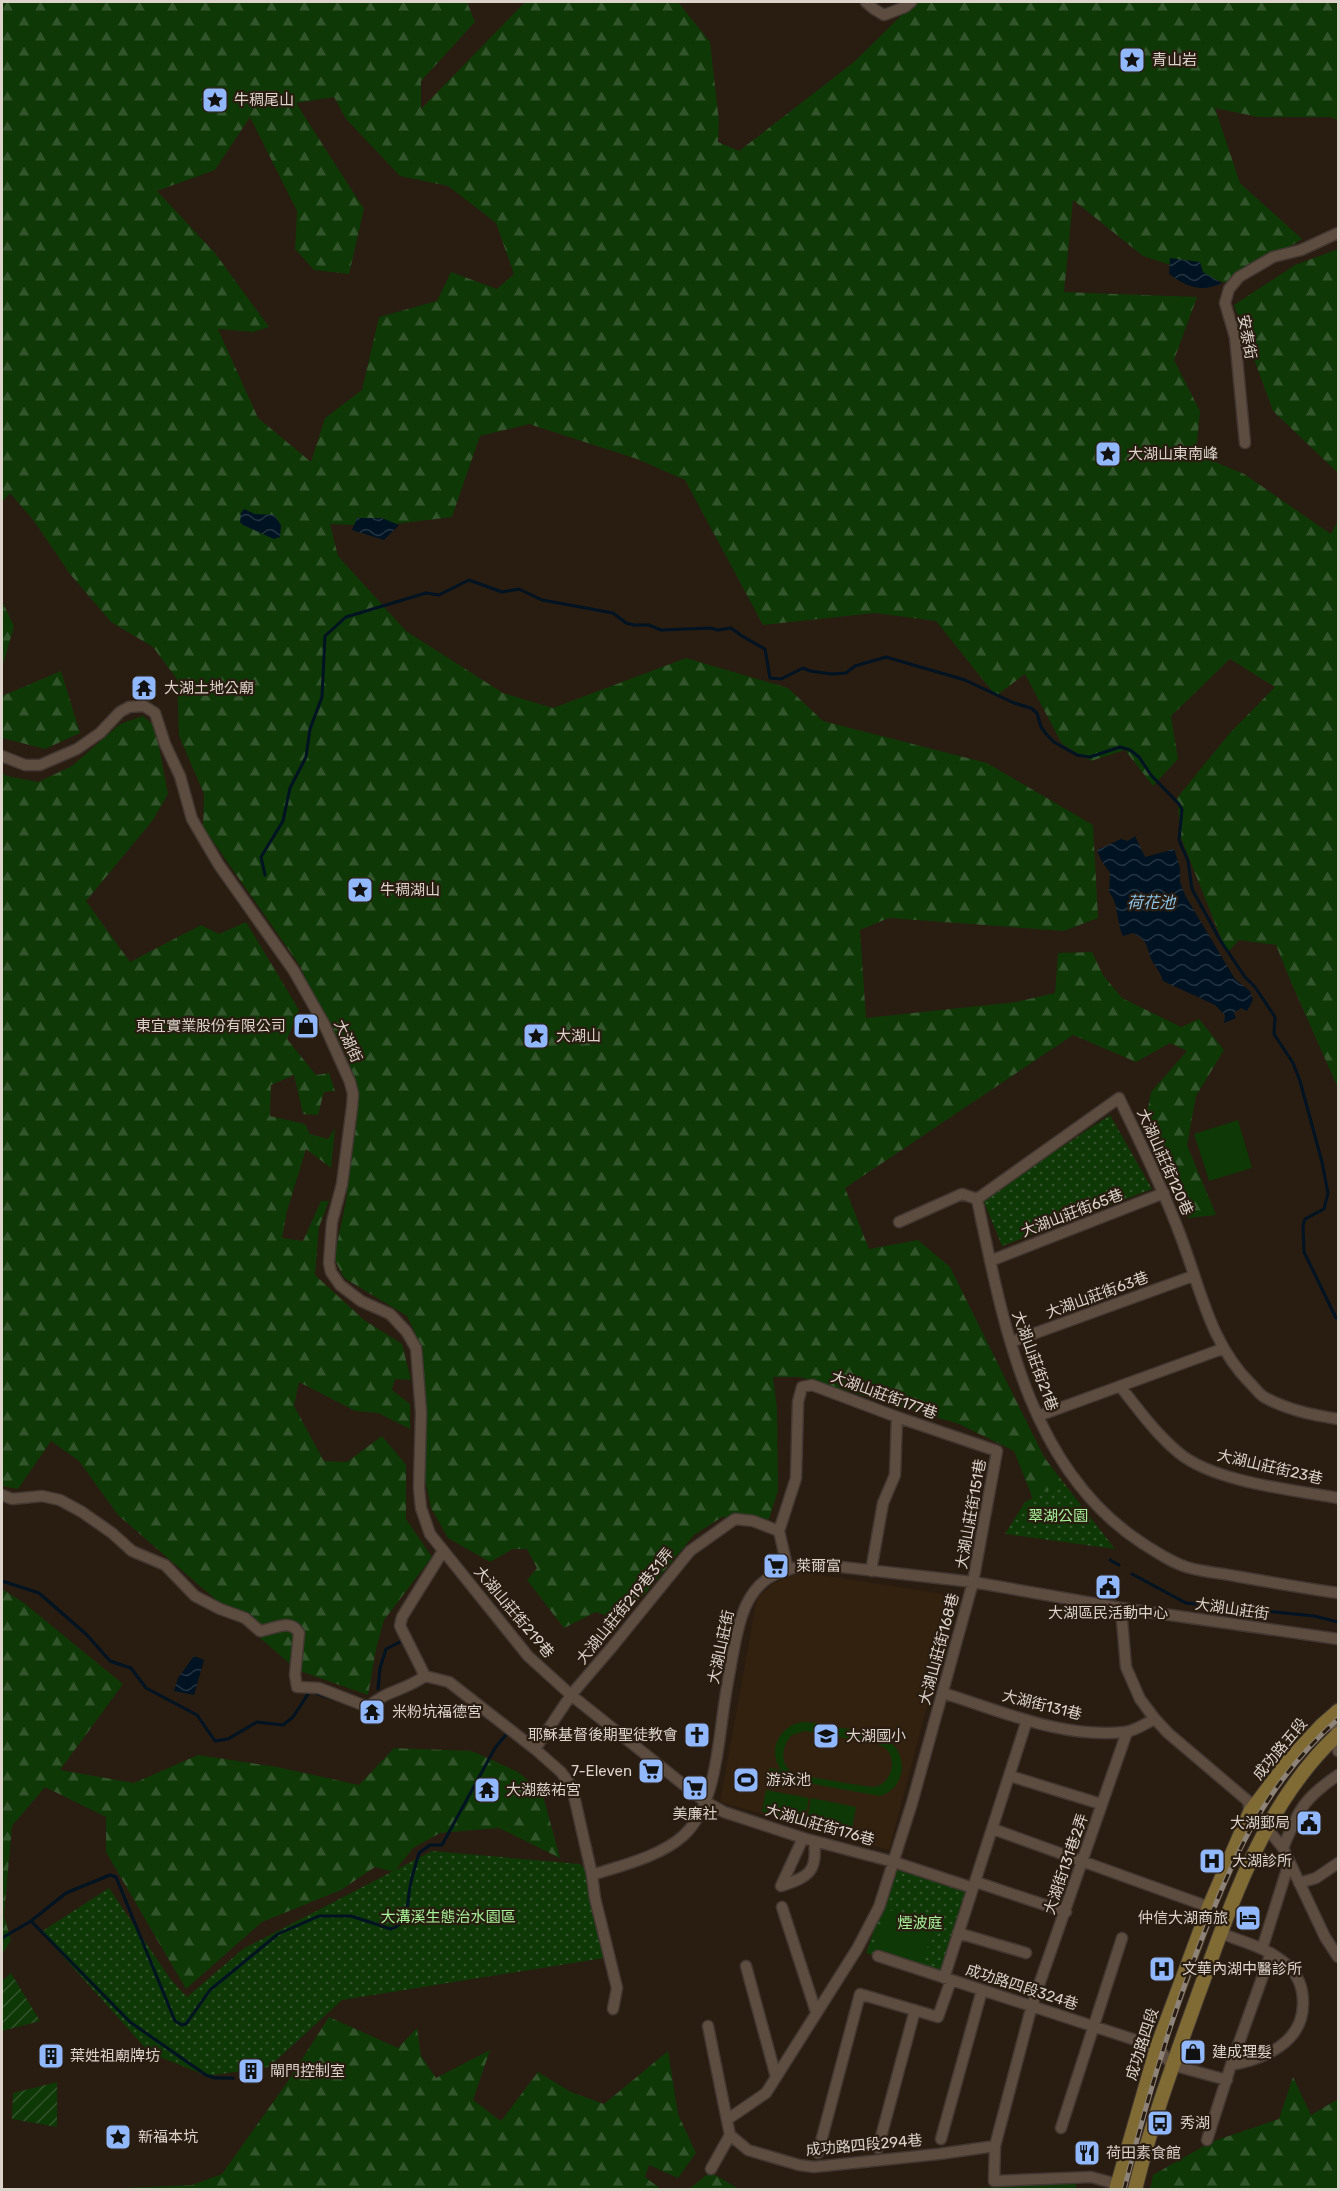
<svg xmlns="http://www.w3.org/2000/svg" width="1340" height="2191" viewBox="0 0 1340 2191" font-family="Rubik,'Noto Sans TC',sans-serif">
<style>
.built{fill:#332110}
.forest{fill:url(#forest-firs);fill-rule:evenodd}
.park{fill:url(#park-dots)}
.garden{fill:url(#garden-furrows)}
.pitch{fill:#0f3807;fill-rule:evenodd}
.water{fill:url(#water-waves)}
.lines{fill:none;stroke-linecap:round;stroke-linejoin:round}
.stream{stroke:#001322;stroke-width:3}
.minor-casing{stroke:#423731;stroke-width:13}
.major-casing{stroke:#423731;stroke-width:16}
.minor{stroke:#5d4d40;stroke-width:10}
.major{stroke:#7f6b33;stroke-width:14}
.rail-casing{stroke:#8e8379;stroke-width:5}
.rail{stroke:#291c10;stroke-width:3;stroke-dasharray:9;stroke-linecap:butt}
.labels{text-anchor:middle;stroke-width:4.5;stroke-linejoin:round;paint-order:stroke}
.poi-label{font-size:15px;fill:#dcd3cb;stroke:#291c10;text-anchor:start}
.street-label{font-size:15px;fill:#dcd3cb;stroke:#291c10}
.park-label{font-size:15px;fill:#a5f398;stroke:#291c10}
.water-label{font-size:16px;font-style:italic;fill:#8ac8f1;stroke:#291c10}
</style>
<defs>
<pattern id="forest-firs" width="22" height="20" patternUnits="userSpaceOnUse" patternTransform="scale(1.5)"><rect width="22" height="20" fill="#0f3807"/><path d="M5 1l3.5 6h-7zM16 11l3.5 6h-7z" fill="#31542a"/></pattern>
<pattern id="park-dots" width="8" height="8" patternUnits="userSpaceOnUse" patternTransform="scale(1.5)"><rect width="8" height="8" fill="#0f3807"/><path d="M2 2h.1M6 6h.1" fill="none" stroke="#31542a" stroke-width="1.8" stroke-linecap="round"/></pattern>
<pattern id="garden-furrows" width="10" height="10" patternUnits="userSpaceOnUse" patternTransform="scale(1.5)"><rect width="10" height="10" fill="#0f3807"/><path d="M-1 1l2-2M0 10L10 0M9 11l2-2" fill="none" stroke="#31542a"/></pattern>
<pattern id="water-waves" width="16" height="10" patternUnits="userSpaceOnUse" patternTransform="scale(1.5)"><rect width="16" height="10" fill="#001322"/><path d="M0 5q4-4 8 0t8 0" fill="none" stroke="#253441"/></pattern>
</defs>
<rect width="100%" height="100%" fill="#291c10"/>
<path class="built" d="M807 1573 956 1596 889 1850 720 1802 757 1598 774 1583 793 1575Z"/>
<path class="forest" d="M2 2H467L475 22 421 81V109L525 2H678L710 42 719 121 718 142 739 151 854 62 915 2H1338V120L1330 117H1258L1215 108 1240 183 1302 239 1229 284 1143 256 1073 200 1064 292 1197 297 1174 360 1200 411 1196 454 1244 474 1331 534 1338 520V1088L1291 982 1276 945 1239 940 1227 953 1181 838 1177 798 1229 734 1275 687 1230 659 1171 716 1178 759 1153 786 1125 750 1091 761 1062 744 1025 674 996 696 936 621 875 613 763 625 685 480 637 459 529 424 480 436 452 517 379 526 330 524 338 556 406 631 503 693 553 708 686 658 788 688 823 721 987 763 1093 825 1098 918 1064 931 889 918 860 930 866 1018 1016 1002 1055 993 1058 953 1092 952 1103 975 1122 998 1181 1027 1199 1019 1224 1050 1196 1096 1187 1145 1216 1215 1188 1218 1146 1119 1151 1092 1187 1051 1170 1043 1136 1062 1073 1035 845 1188 869 1249 918 1240 950 1267 1044 1457 1063 1482 1033 1499 1014 1451 959 1424 800 1377H773L777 1408 778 1491 769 1519 722 1517 694 1535 645 1594 617 1619 596 1612 564 1628 527 1580 537 1568 527 1549H513L490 1562 448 1538 431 1508 423 1469V1350L407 1316 344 1278 334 1258 346 1201 356 1124 349 1061 312 993 300 966 203 827 204 794 179 736 177 679 153 647 111 622 70 574 34 521 10 493 2 502ZM334 97 346 119 400 176 448 186 496 223 514 274 497 289 451 272 437 301 379 317 362 390 325 418 311 462 258 418 218 329 253 332 269 327 215 253 157 191 215 170 250 117 297 211 295 249 314 270 349 274 364 209 296 103Z
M1338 249V473L1273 411 1234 305 1295 265Z
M2 601 14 626 2 668Z
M61 671 80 733 45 749 2 738V696Z
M143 716 155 726 168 794 153 820 86 901 130 962 201 925 219 934 246 922 299 1010 287 1039 316 1075 329 1073 335 1091 324 1092 318 1115 303 1114 294 1075 271 1085 270 1116 305 1124 310 1134 328 1139 335 1128 331 1168 306 1149 287 1211 282 1238 303 1241 321 1201H329L319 1227 315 1275 364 1320 402 1344 411 1380 395 1379 392 1390 410 1404V1429L378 1413 355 1411 299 1382 294 1406 324 1461 347 1462 382 1436 406 1465V1519L432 1557 384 1620 376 1649 368 1695 297 1670 118 1515 79 1461 51 1441 18 1489 2 1486V773L7 776 38 782 72 766 120 724Z
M2 1589 24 1603 123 1684 60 1770 134 1783 198 1755 277 1767 359 1785 394 1748 472 1751 518 1772 542 1792 560 1858 499 1828 440 1833 413 1848 394 1872 375 1867 341 1890 262 1922 186 1989 106 1852V1817L45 1787 12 1826 4 1916 11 1940 2 1955Z
M329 2017 398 2048 417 2028 421 2056 436 2078 490 2050 473 2100 501 2121 538 2072 571 2092 604 2104 668 2051 678 2114 696 2153 678 2178 649 2165 645 2177 661 2189H98L192 2185 222 2174 288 2081Z
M1293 2077 1311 2115 1338 2099V2189L1150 2190 1153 2175 1211 2142 1279 2119Z
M710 2172 739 2189 688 2190Z"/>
<path class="park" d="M1110 1115 1152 1189 1002 1246 983 1199Z
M1063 1482 1115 1549 1005 1534 1025 1502Z
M432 1851 580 1864 592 1875 604 1958 342 2000 269 2067 207 2076 150 2053 41 1932 109 1888 171 1980 187 1997 243 1949Z
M895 1869 971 1893 944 1978 866 1953Z"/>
<path class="garden" d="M11 1973 40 2021 2 2031V1981Z
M57 2082V2127L12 2119 13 2093Z"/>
<path class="pitch" d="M1238 1120 1252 1168 1209 1181 1194 1134Z
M802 1722C813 1721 881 1735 889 1741 899 1749 904 1761 901 1774 898 1785 891 1793 880 1796L768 1776 770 1768 781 1770C767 1751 779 1726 802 1722ZM805 1731C822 1734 839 1737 856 1740 864 1742 873 1742 880 1745 899 1752 894 1784 874 1787 863 1786 799 1776 792 1772 779 1763 782 1745 792 1735Z
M766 1790 809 1798 805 1820 762 1812Z
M811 1798 856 1807 852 1829 807 1821Z
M886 1909 935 1925 921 1967 872 1951Z
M1076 2180V2189L973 2190V2188L1021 2186Z"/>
<path class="water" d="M1170 258 1200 262 1203 272 1222 283C1202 293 1187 287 1169 274Z
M244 509 255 514 274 515 281 525 280 537 274 539 243 525 240 522 241 513Z
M357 518H382L399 525 384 540 352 530Z
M1135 836 1145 857 1174 849 1180 868V882L1186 897 1235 979 1250 991 1253 1000 1247 1011 1241 1008 1234 1013 1236 1018 1224 1023 1225 1015 1215 1005 1163 981C1161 974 1158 970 1154 964 1145 950 1152 943 1133 933L1123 936C1116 921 1119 904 1109 892L1110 873 1101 860 1097 850 1121 839 1128 841Z
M194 1656 204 1660 194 1695 174 1691 178 1678Z"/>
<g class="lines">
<path class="stream" d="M265 875 261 857 283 821 290 788 306 757 310 729 322 697 325 636 346 617 426 593 439 595 469 580 502 592 519 589 542 600 613 613 626 623 634 625H649L661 630 711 628 718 630 731 628 742 636 765 649 770 678 781 679 803 668 810 671 832 674 846 673 855 666 886 657 965 680 1014 703 1031 708 1037 713 1041 727 1047 735 1054 742 1077 755 1090 757 1120 747 1130 750 1139 757 1151 775 1179 804 1182 810 1179 840 1188 861 1192 889 1220 940 1245 977 1255 987 1275 1017 1274 1034 1293 1063 1300 1081 1322 1162 1328 1193 1324 1209 1305 1219 1303 1225 1304 1252 1336 1318 1338 1317
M1110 1560 1119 1565
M1132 1574 1186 1603 1314 1616 1338 1622
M2 1581 39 1593 87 1635 110 1661 131 1668 146 1688 197 1715 215 1741 228 1739 257 1722 283 1725 293 1717 310 1691 333 1699
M378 1689 380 1668 386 1649 404 1640
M31 1921 130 2022 206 2075 215 2078H233
M2 1938 31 1921 66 1893 110 1875 116 1877 175 2021 182 2025 186 2024 210 1990 278 1934 319 1916H351L391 1929C410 1923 407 1902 410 1887 412 1875 416 1864 419 1853L430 1845H442L495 1748 508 1732"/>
<g class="minor-casing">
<path id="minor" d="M866 2 874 9 884 15 905 7 911 2
M1245 443 1235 337 1225 303 1229 289 1239 277 1273 257 1301 250 1338 233
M2 756 25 765H40L77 749 100 733 120 712 129 707 144 706 155 713 165 744 180 776 192 819 219 865 294 971 324 1024 350 1082 353 1094 352 1107 342 1184 332 1222 329 1263 331 1272 340 1285 361 1301 390 1314 406 1331 416 1348 421 1413 419 1488 421 1508 430 1534 528 1656 571 1695 704 1801 724 1812 803 1838 894 1862 973 1888
M977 1199C1003 1322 1028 1469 1142 1543 1156 1552 1174 1564 1190 1568 1204 1572 1220 1573 1235 1576 1269 1582 1304 1588 1338 1593
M899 1222 962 1194 977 1199 1119 1098C1140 1142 1162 1186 1179 1232 1200 1285 1209 1343 1251 1384 1255 1388 1259 1394 1264 1397 1287 1410 1313 1415 1338 1419
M990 1261 1164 1193
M1011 1342 1193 1276
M1120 1386C1138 1409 1156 1434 1179 1453 1214 1482 1293 1490 1338 1498
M1038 1416 1222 1349
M2 1495 12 1499 42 1496 60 1500 82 1512 112 1533 132 1551 165 1565 195 1596 220 1609 245 1618 260 1631C275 1629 290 1618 299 1633L295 1675 297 1687 319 1688 368 1707C387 1690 404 1691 425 1676L449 1682 535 1749 561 1772 572 1787 592 1875 595 1898 617 1988 613 2009
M871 1571 883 1503 895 1475 897 1417
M1121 1608 1126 1667 1140 1699 1155 1719 1168 1733 1248 1801 1250 1812 1266 1827 1283 1848 1325 1937 1338 1957
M425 1676 400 1626 402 1617 443 1551
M943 1693C1001 1711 1063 1739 1125 1732 1135 1731 1146 1723 1155 1719
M1338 1709 1336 1736 1338 1751
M535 1749 571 1695 612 1647 690 1551 735 1519 753 1521 779 1531
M1010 1776 1101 1804
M993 1829 1209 1907
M1283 1848C1299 1809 1303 1799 1338 1775
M592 1875C620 1866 662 1856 684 1835 715 1806 718 1746 724 1706 727 1685 731 1664 735 1643 740 1619 746 1594 767 1579 783 1568 806 1565 824 1565L973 1582 1121 1608 1338 1639
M976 1882 1066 1912
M1299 1883 1316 1878 1338 1863
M781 1886C809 1877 818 1871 814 1841
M781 1886 803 1838
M782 1907 816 2012
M958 1933 1026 1953
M1220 1933C1243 1942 1269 1948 1287 1965 1298 1975 1303 1987 1303 2002 1304 2042 1265 2059 1231 2065
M1262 1949 1289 1863
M878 1956 1157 2047 1172 2065 1227 2080
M746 1966 776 2077
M944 1978 1027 1720
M708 2026 730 2135 748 2150 799 2165 814 2167 939 2154 995 2146
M728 2119 766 2093 857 1949 879 1907 912 1803 973 1582 997 1451 897 1417 812 1385 802 1387 798 1402 796 1478 779 1531 788 1570
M1061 2128 1122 1938
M941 2139 982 1990
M1207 2140 1231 2065 1271 1953
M878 2148 915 2010
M818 2153 860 1994 938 2017 951 1980
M711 2169 730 2135
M1117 2184 1091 2177 994 2181 995 2146 1032 2005 1127 1732"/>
</g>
<g class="major-casing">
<path id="major" d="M1116 2190 1157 2047 1209 1907 1250 1812 1290 1759 1322 1725 1338 1711
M1135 2190C1151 2123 1175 2059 1198 1995 1232 1902 1264 1803 1338 1734"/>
</g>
<use href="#minor" class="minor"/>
<use href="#major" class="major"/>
<g class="rail-casing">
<path id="rail" d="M1124 2190C1144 2110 1167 2031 1196 1954 1232 1860 1261 1788 1338 1719"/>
</g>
<use href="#rail" class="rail"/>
</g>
<defs>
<g id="sight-square" transform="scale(1.35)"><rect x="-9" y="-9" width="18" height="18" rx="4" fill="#91b8fd" stroke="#291c10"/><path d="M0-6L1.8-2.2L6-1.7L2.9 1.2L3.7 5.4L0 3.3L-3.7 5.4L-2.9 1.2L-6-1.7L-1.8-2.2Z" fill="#111"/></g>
<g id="temple-square" transform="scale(1.35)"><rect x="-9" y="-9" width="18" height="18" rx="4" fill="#91b8fd" stroke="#291c10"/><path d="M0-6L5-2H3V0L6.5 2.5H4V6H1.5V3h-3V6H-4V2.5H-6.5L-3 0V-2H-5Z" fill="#111"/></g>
<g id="shop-square" transform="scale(1.35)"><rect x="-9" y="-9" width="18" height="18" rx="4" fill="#91b8fd" stroke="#291c10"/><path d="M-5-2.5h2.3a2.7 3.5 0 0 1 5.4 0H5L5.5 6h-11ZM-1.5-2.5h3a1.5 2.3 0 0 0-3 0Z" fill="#111"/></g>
<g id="supermarket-square" transform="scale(1.35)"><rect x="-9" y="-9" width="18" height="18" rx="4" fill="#91b8fd" stroke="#291c10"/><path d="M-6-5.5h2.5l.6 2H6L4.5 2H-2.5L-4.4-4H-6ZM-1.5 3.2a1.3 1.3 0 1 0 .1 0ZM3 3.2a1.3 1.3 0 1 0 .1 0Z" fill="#111"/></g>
<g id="civic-square" transform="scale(1.35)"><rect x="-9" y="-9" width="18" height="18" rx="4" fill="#91b8fd" stroke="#291c10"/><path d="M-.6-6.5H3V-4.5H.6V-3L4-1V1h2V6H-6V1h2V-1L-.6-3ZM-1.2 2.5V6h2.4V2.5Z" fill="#111"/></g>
<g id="church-square" transform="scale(1.35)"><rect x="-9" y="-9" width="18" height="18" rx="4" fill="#91b8fd" stroke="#291c10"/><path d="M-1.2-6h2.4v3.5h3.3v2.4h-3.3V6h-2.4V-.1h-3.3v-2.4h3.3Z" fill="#111"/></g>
<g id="school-square" transform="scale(1.35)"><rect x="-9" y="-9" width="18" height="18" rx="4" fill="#91b8fd" stroke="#291c10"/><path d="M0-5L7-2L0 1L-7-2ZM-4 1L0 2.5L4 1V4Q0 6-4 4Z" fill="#111"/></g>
<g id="stadium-square" transform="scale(1.35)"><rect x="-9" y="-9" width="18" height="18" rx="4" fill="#91b8fd" stroke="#291c10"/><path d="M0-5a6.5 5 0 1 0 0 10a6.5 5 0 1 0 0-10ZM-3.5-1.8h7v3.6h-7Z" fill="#111"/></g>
<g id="hospital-square" transform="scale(1.35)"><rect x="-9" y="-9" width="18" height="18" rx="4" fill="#91b8fd" stroke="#291c10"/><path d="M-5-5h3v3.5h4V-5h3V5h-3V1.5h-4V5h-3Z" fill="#111"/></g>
<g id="hotel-square" transform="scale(1.35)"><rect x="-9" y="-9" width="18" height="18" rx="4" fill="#91b8fd" stroke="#291c10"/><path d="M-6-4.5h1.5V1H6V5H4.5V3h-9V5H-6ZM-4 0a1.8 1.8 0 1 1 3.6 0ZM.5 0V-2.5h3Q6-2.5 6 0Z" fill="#111"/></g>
<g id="building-square" transform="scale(1.35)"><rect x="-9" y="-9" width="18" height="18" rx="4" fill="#91b8fd" stroke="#291c10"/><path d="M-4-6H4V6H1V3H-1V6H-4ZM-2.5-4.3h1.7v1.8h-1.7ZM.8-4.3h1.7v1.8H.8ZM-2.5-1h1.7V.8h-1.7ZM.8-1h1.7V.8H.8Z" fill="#111"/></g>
<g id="bus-square" transform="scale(1.35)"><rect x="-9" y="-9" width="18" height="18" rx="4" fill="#91b8fd" stroke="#291c10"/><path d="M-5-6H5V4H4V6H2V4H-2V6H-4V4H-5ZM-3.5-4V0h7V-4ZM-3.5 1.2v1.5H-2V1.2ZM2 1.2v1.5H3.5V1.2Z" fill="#111"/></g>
<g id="restaurant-square" transform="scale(1.35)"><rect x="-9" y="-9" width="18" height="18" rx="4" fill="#91b8fd" stroke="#291c10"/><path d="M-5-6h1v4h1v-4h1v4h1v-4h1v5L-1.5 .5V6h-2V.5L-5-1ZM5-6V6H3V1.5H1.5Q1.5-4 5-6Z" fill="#111"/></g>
</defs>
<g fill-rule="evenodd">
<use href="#sight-square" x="1132" y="60"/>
<use href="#sight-square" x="215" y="100"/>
<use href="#sight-square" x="1108" y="454"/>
<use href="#temple-square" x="144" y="688"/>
<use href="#sight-square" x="360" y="890"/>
<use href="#shop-square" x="306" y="1026"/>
<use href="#sight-square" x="536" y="1036"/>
<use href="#supermarket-square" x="776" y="1566"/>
<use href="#civic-square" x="1108" y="1587"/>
<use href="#temple-square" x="372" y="1712"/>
<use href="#church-square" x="697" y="1735"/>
<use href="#school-square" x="826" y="1736"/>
<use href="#supermarket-square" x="651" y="1771"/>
<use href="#stadium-square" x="746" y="1780"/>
<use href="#supermarket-square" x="695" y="1788"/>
<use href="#temple-square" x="487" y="1790"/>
<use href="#civic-square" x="1309" y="1823"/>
<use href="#hospital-square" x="1212" y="1861"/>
<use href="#hotel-square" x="1248" y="1918"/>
<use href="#hospital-square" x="1162" y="1969"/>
<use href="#shop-square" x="1193" y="2052"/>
<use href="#building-square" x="51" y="2056"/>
<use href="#building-square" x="251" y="2071"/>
<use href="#bus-square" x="1160" y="2123"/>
<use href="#sight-square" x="118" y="2137"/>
<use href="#restaurant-square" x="1087" y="2153"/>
</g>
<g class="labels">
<g class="poi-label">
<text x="1152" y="65">青山岩</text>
<text x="234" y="105">牛稠尾山</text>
<text x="1128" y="459">大湖山東南峰</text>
<text x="164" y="693">大湖土地公廟</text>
<text x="380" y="895">牛稠湖山</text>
<text x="286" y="1031" text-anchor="end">東宜實業股份有限公司</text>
<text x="556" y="1041">大湖山</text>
<text x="796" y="1571">萊爾富</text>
<text x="1108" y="1618" text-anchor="middle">大湖區民活動中心</text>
<text x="392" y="1717">米粉坑福德宮</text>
<text x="678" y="1740" text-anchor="end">耶穌基督後期聖徒教會</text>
<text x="846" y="1741">大湖國小</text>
<text x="632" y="1776" text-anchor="end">7-Eleven</text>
<text x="766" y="1785">游泳池</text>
<text x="506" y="1795">大湖慈祐宮</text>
<text x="695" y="1819" text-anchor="middle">美廉社</text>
<text x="1290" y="1828" text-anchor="end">大湖郵局</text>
<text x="1232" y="1866">大湖診所</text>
<text x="1228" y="1923" text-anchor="end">仲信大湖商旅</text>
<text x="1182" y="1974">文華內湖中醫診所</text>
<text x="1212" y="2057">建成理髮</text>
<text x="70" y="2061">葉姓祖廟牌坊</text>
<text x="270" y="2076">閘門控制室</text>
<text x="1180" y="2128">秀湖</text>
<text x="138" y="2142">新福本坑</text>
<text x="1106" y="2158">荷田素食館</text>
</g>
<g class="street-label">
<text transform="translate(1247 337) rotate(80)" y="5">安泰街</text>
<text transform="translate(348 1041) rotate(65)" y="5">大湖街</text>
<text transform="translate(1165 1162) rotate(66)" y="5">大湖山莊街120巷</text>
<text transform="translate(1072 1213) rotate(-21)" y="5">大湖山莊街65巷</text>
<text transform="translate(1097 1295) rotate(-20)" y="5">大湖山莊街63巷</text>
<text transform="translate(1035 1361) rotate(70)" y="5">大湖山莊街21巷</text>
<text transform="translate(884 1395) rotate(20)" y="5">大湖山莊街177巷</text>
<text transform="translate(1270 1467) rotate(13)" y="5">大湖山莊街23巷</text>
<text transform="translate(971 1514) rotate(-80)" y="5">大湖山莊街151巷</text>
<text transform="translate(625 1606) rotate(-51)" y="5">大湖山莊街219巷31弄</text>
<text transform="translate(1232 1609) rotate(8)" y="5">大湖山莊街</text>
<text transform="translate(514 1612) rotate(50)" y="5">大湖山莊街219巷</text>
<text transform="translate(721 1647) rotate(-78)" y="5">大湖山莊街</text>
<text transform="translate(939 1649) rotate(-75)" y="5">大湖山莊街168巷</text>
<text transform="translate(1042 1705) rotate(14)" y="5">大湖街131巷</text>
<text transform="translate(1280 1749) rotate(-50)" y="5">成功路五段</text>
<text transform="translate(820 1825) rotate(16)" y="5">大湖山莊街176巷</text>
<text transform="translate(1066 1864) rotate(-71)" y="5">大湖街131巷2弄</text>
<text transform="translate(1022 1987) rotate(18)" y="5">成功路四段324巷</text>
<text transform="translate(1142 2044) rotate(-72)" y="5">成功路四段</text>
<text transform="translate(864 2145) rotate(-5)" y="5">成功路四段294巷</text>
</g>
<g class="park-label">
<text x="1058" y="1521">翠湖公園</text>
<text x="448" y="1922">大溝溪生態治水園區</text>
<text x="920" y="1928">煙波庭</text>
</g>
<g class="water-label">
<text x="1151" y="908">荷花池</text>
</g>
</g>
<rect width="1340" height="2191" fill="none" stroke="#dcd3cb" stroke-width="6"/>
</svg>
